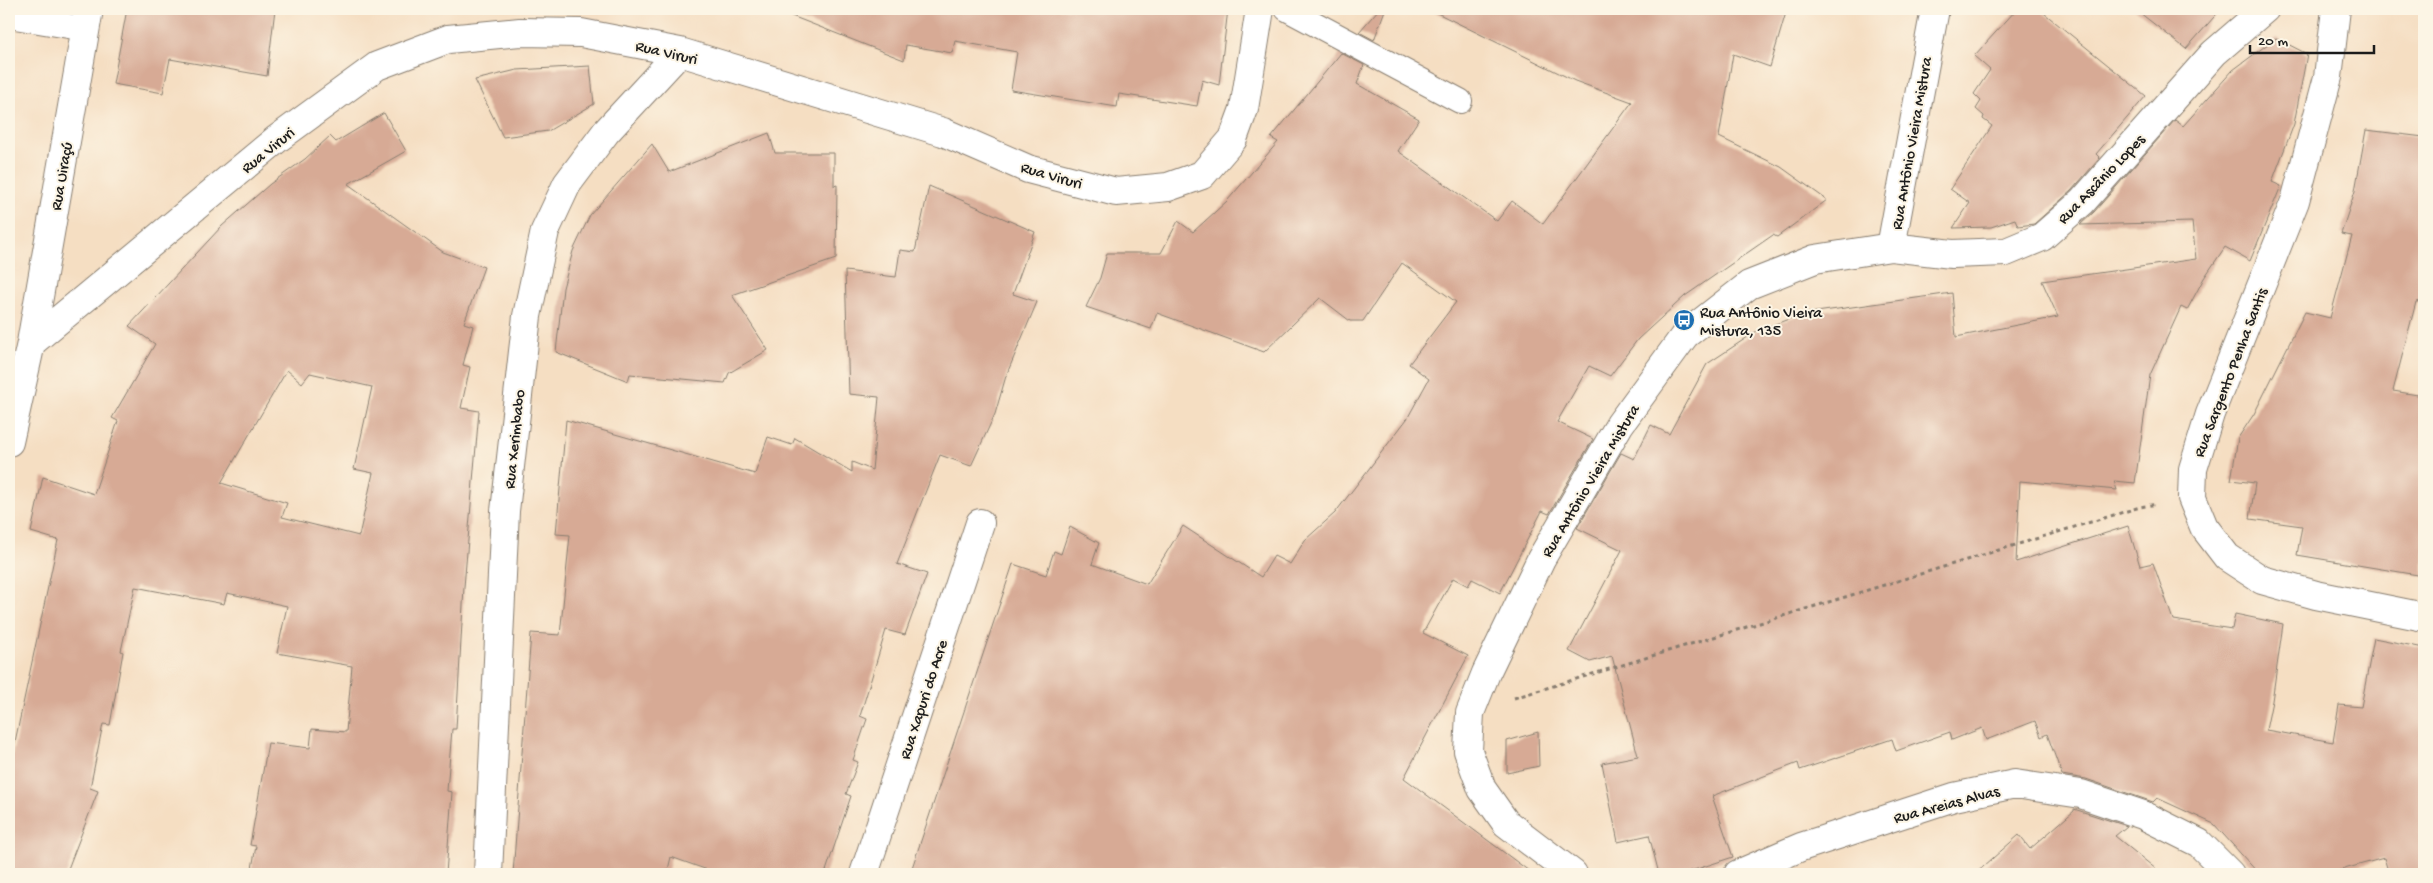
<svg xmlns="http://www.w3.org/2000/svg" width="2433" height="883" viewBox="0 0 2433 883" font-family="'Gochi Hand',sans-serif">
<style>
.building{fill:#d7aa95;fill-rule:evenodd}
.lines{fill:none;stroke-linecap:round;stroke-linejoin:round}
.service-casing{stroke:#887d6f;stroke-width:26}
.minor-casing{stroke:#887d6f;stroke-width:30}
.path{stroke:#887d6f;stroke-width:3;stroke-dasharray:4 4;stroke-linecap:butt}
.service{stroke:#fff;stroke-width:24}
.minor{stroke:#fff;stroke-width:28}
.labels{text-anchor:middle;stroke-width:4;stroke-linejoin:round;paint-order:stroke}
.street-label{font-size:16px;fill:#1c1c1c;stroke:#fcf5e5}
.poi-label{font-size:16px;fill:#1c1c1c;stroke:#fcf5e5;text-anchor:start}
</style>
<rect width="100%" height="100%" fill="#fcf5e5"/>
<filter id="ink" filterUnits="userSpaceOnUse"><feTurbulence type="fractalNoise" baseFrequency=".02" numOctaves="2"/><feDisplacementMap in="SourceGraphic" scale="10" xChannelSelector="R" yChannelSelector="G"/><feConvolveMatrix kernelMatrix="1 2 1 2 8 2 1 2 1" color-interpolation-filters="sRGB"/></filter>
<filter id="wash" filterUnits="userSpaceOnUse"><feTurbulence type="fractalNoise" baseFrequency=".0096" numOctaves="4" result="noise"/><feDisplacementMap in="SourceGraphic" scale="20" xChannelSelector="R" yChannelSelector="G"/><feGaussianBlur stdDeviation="1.12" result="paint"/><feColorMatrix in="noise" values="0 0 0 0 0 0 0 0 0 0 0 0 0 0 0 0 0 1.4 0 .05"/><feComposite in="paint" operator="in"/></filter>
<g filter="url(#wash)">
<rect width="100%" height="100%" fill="#f5dec2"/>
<g id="blocks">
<path class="building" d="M127 9H275L267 76 170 59 163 93 113 84Z
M779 9H1228L1219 85 1202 80 1197 106 1119 94 1117 107 1011 90 1017 52 955 41 952 53 906 45 904 60 779 11Z
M1379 9 1385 10 1374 40 1359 32Z
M1429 9H1787L1770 67 1733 54 1719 137 1781 167 1827 200 1777 237 1773 235 1685 296 1638 339 1610 376 1589 366 1557 422 1593 439 1549 514 1542 511 1500 593 1472 579 1468 586 1453 578 1423 633 1468 656 1404 778 1533 874H910L1013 564 1046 575 1054 551 1061 554 1070 527 1099 543 1092 564 1147 584 1183 526 1261 577 1274 556 1290 564 1305 540 1335 513 1407 419 1429 379 1409 364 1456 302 1402 263 1363 321H1350L1320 298 1264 352 1157 313 1151 329 1086 307 1100 278 1107 253H1161L1178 221 1193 232 1227 201 1278 142 1271 138 1341 53 1364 65 1357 84 1419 119 1398 151 1497 221 1512 201 1543 224 1632 102 1575 81Z
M2017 9H2039L2146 96 2096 154 2100 158 2071 191 2034 224 2018 226 2015 219 1991 227 1953 228 1970 203 1950 189 1992 126 1983 119 1984 116 1976 109 1981 101 1974 94 1990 70 1974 56Z
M2135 9H2221L2186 49Z
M2276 38 2307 54 2294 124 2272 182 2281 186 2250 261 2225 247 2204 278 2187 310 2181 307 2150 375 2135 483 2114 481 2117 490 2020 481 2016 562 2128 526 2140 566 2153 563 2173 620 2232 629 2235 614 2283 624 2272 701 2266 730 2333 742 2339 705 2361 707 2374 638 2424 648V874H2389L2384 858 2326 874H2259L2214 824 2157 798 2153 802 2086 779 2062 775 2047 734 2041 737 2035 721 1986 740 1982 728 1952 740 1950 732 1896 751 1892 739 1800 770 1798 763 1712 796 1733 857 1682 874H1659L1649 835 1618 842 1602 763 1638 756 1612 656 1590 662 1569 651 1622 550 1577 528 1621 453 1634 459 1651 425 1669 434 1707 364 1757 331 1802 314 1952 293 1956 337 2058 317 2042 281 2196 259 2192 222 2080 225 2094 212 2175 120 2183 126 2233 70Z
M590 66 594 104 548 131 503 137 475 80 517 70Z
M384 113 406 151 348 184 443 252 484 267 464 323 473 326 463 365 470 367 461 408 479 411 464 587 456 729H452L447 791 452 792 446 874H251L256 846 250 845 268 743 310 748 312 729 346 732 352 666 277 653 287 606 227 593 224 604 135 587 121 651 123 652 110 725 103 724 90 788 98 791 66 874H9V770L58 540 31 532 43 477 94 494 118 421 112 418 155 344 129 326 222 226 270 184 305 159 330 136 336 142ZM287 370 302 383 310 373 372 387 354 469 373 473 359 536 282 517 287 503 221 483Z
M2366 130 2424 137V301L2416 302 2393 391 2424 396V576L2297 555 2302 526 2250 519 2255 483 2231 480 2238 438 2254 414 2305 312 2330 318 2352 236 2341 234 2355 191Z
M769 133 775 153H834V186L837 185 836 259 732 295 768 350 729 373 725 383 630 374 628 381 556 352 563 288 573 251 590 215 652 144 669 172Z
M929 186 1035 232 1013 294 1037 302 1006 376 995 414 971 466 940 455 897 564 927 574 905 635 886 630 860 716 867 719 853 760 858 762 846 794 851 796 825 874H719L671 857 667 874H513L531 633 560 635 570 535 556 534 566 420 755 474 768 437 792 445 795 438 852 472V462L872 470 879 397 849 394 845 271 896 277 900 250 915 252Z
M1538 732 1539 766 1507 773V741Z
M2074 809 2127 826 2115 836 2162 874H1975L2019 835 2030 849 2074 811Z"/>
</g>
</g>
<g filter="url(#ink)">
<use href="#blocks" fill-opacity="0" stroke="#887d6f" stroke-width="1"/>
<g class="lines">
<g class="service-casing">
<path id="service" d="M1287 9 1460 101
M9 16 86 29"/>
</g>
<g class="minor-casing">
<path id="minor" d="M2336 9 2328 77 2295 201 2210 414 2193 469 2192 498 2204 527 2227 557 2262 580 2316 595 2424 617
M1891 247 1952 254 2006 252 2042 237 2082 202 2214 53 2265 9
M31 343 277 139 377 66 448 39 520 32 581 33 680 52 943 132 1028 169 1116 192 1168 187 1202 175 1233 139 1244 109 1260 9
M9 442 31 343 89 9
M488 874 505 511 527 316 545 231 567 184 606 132 680 52
M864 874 980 523
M1573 874 1506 823 1482 789 1468 751 1470 713 1486 673 1541 559 1620 424 1685 335 1749 285 1815 259 1891 247 1935 9
M1738 874 1801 847 1954 797 2015 784 2081 794 2143 815 2199 843 2230 874"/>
</g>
<path class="path" d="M1514 698 2140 507 2157 504"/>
<use href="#service" class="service"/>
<use href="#minor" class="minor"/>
</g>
</g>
<defs>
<g id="bus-disc" transform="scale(1.125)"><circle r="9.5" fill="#1f6fb2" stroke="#fcf5e5"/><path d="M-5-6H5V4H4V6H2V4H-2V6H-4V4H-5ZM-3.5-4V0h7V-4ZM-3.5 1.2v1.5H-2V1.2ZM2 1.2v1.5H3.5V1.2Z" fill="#fff"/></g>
</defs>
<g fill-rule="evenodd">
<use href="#bus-disc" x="1684" y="320"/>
</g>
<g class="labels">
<g class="street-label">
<text transform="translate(667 51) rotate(13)" y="6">Rua Viruri</text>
<text transform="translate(1910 143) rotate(-80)" y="6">Rua Antônio Vieira Mistura</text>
<text transform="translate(267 149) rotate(-39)" y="6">Rua Viruri</text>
<text transform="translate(1052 174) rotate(16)" y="6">Rua Viruri</text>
<text transform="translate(60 176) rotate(-80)" y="6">Rua Uiraçú</text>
<text transform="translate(2100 178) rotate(-46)" y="6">Rua Ascânio Lopes</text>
<text transform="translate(2229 372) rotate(-69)" y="6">Rua Sargento Penha Santis</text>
<text transform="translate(513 439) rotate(-84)" y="6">Rua Xerimbabo</text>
<text transform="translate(1589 480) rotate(-59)" y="6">Rua Antônio Vieira Mistura</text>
<text transform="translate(922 699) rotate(-72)" y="6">Rua Xapuri do Acre</text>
<text transform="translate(1946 803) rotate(-15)" y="6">Rua Areias Alvas</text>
</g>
<g class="poi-label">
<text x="1700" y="317">Rua Antônio Vieira<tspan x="1700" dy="18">Mistura, 135</tspan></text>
</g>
</g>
<rect width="2433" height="883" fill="none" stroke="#fcf5e5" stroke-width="30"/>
<path d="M2250 45v8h124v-8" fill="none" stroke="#1c1c1c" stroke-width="2.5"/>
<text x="2258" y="45" font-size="15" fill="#1c1c1c" stroke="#fcf5e5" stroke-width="4" paint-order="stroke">20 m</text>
</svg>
